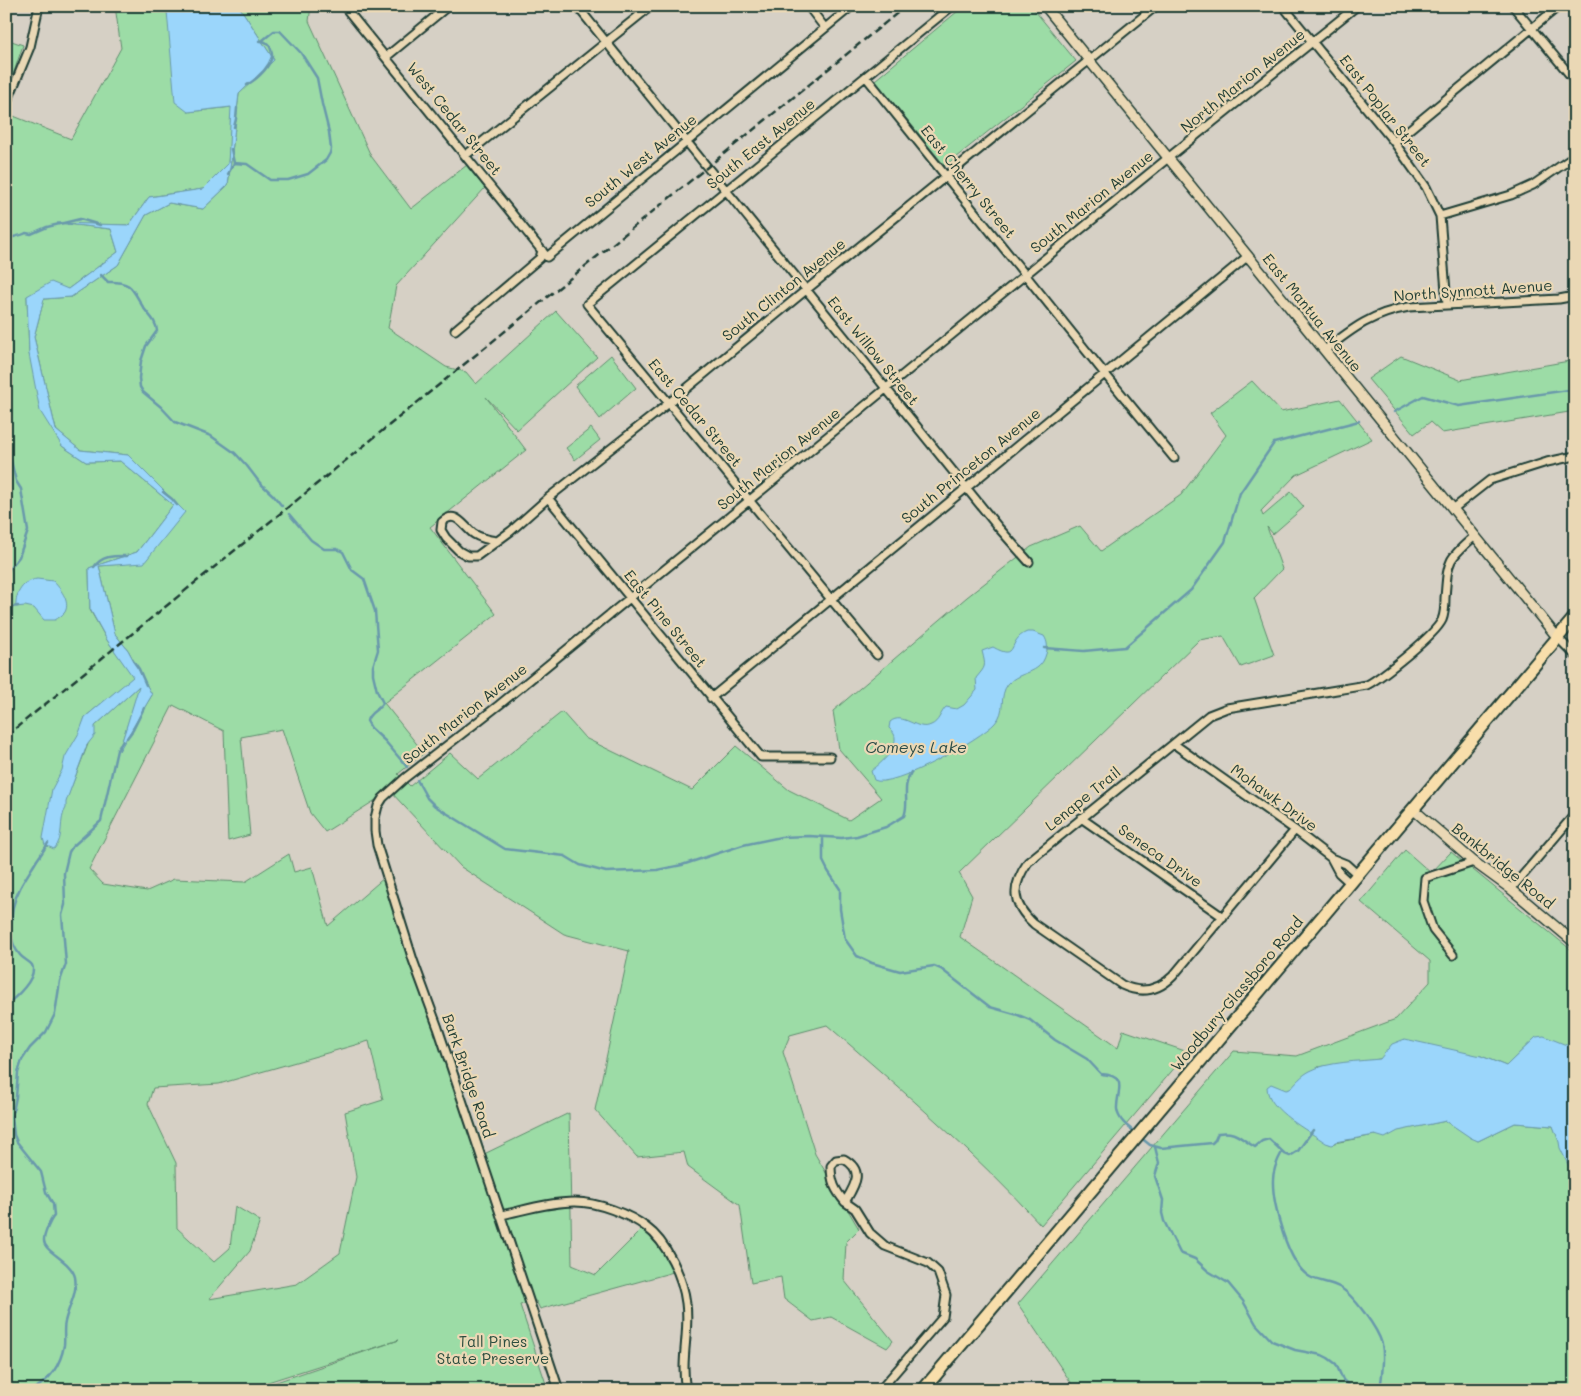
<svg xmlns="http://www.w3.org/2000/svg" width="1581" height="1396" viewBox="0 0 1581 1396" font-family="Mali,sans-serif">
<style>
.green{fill:#9cdca6;stroke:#5e8c6d;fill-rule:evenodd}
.water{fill:#9bd6fb;stroke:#6999ab}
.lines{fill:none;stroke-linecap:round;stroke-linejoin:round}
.stream{stroke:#6999ab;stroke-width:2.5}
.minor-casing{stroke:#1f3d34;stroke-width:11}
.tertiary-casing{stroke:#1f3d34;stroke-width:12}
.primary-casing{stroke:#1f3d34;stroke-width:15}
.minor{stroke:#ead8b5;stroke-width:7}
.tertiary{stroke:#ead8b5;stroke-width:9}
.primary{stroke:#f8deab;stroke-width:11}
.rail{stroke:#1f3d34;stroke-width:2.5;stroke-dasharray:8 4;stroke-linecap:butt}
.labels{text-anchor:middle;stroke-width:4.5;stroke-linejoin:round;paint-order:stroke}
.street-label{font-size:15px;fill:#1f3d34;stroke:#ead8b5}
.park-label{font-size:15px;fill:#2c4d3f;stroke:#ead8b5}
.water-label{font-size:16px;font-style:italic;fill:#2b4c48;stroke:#ead8b5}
</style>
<rect width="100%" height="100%" fill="#d6d0c5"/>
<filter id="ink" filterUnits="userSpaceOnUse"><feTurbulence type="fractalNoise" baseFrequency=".02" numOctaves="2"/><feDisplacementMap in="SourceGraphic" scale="10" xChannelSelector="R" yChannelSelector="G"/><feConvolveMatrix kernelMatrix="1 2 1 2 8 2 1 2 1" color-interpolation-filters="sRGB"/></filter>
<g filter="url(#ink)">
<path class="green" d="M115 6H168L167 11 188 112 232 107 228 165 203 189 149 197 129 225 67 224 111 229 118 252 68 289 27 296 29 354 62 446 86 462 120 461 173 505 137 552 89 568 90 610 107 640 134 677 85 717 48 847 95 726 140 685 120 748 152 695 128 650 115 634 99 566 144 562 184 512 128 455 80 450 56 430 34 337 44 299 71 297 118 265 146 215 169 203 203 209 228 185 239 94 274 60 239 6H311L309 21 371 156 411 209 467 165 485 188 396 286 388 328 446 367 466 372 476 384 556 311 597 357 517 430 486 397 526 450 430 527 496 614 384 703 424 753 398 774 410 786 450 753 478 779 562 712 585 738 692 790 736 746 789 790 849 820 881 798 839 749 833 711 967 597 1031 547 1080 526 1101 551 1181 495 1226 435 1210 413 1252 381 1281 412 1340 399 1372 439 1296 475 1261 511 1263 516 1291 492 1304 507 1273 534 1267 527 1282 569 1254 598 1274 655 1241 667 1223 636 1199 640 959 873 972 896 960 937 1118 1048 1123 1030 1188 1052 1041 1225C975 1153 901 1089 827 1025L790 1035 783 1052 815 1154 859 1229 846 1242 844 1280 893 1341 887 1348 831 1317 813 1321 784 1299 781 1277 751 1283 740 1205 688 1167 684 1152 637 1157 595 1110 629 951 564 934 461 867 390 791 325 832 310 813 282 729 241 737 250 835 228 841 224 731 173 705 89 869 103 884 147 891 174 879 245 882 289 854 294 872 312 867 328 926 385 877 480 1156 569 1113 572 1265 596 1275 644 1227 677 1271 540 1309 536 1301 520 1305 548 1390H253L399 1340 243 1390H6V113L71 139 121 48ZM369 1041 383 1100 345 1112 356 1177 340 1253 297 1284 209 1299 250 1251 260 1221 235 1206 230 1248 214 1262 177 1228 176 1163 148 1104 153 1088 219 1084Z
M964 6H1031L1076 61 945 166 875 80Z
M6 39 23 45 9 87H6Z
M611 355 636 388 600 419 575 386Z
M1401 356 1460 380 1575 360V411L1442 433 1430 422 1414 434 1368 379Z
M591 428 600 440 575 460 566 448Z
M1405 850 1431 873 1451 852 1575 953V1051L1572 1048 1533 1040 1506 1066 1481 1056 1380 1059 1318 1067 1329 1144 1446 1121 1478 1141 1515 1123 1553 1126 1575 1179V1390H1076L1018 1304 1234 1051 1297 1056 1396 1019 1430 982V961L1361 902Z"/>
<path class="water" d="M168 6H239L274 60 239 94 228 185 203 209 169 203 146 215 118 265 71 297 44 299 34 337 56 430 80 450 128 455 185 512 144 563 99 566 115 634 128 650 152 695 119 751 139 686 95 726V735L87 745 66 802V808C58 820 65 838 54 849L45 845 43 838 52 789 62 770 65 757 79 733 85 717 133 677 107 640 90 609 89 568 137 552 173 505 120 461 86 462 62 446 40 411 29 354 27 296 51 282 68 289 118 252 111 229 57 223 129 225 149 197 203 189 228 164 231 107 188 112 175 102 167 11Z
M37 579 53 581C59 587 71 601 65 612 63 615 58 618 55 620H44L34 608 25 606 16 607C15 593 23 581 37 579Z
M1027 632H1033L1044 636C1048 642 1048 648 1046 654 1040 676 1020 670 1008 684 998 697 1007 710 995 723 982 738 891 790 874 780L871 771C880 764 896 751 895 738 895 734 892 731 889 728L890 722C903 711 917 732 931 725 939 722 940 713 946 707L957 709 964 705 977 690 976 678C986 666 986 667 982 651L993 647C1020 662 1006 640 1027 632Z
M1544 1036 1569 1046 1575 1051V1179L1560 1148 1559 1142 1553 1126 1515 1123 1478 1141 1471 1138 1446 1121 1398 1131 1385 1138 1375 1135 1335 1142 1332 1145 1326 1143C1309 1131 1267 1110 1267 1087L1271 1084 1286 1090 1290 1089C1295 1083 1302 1075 1310 1071 1326 1062 1361 1061 1380 1059L1392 1044 1405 1039 1481 1056 1506 1066 1536 1037Z"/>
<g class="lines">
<path class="stream" d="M247 85C258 78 268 69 272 57 272 49 269 40 259 41
M234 127 236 119 237 108
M234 163 247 164 270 180H288L308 174 326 160 330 153 331 149 329 132 322 104 317 78 301 53 280 31H274L263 40
M228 174 234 163 231 149
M6 239C12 237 21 236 26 233L31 234 47 227 80 219 100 225
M101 275 108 282C132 281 132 289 143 307 149 316 156 320 157 331L146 346 141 361 139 378 140 387 143 392 161 407 175 422 211 436 235 453 247 466 260 483 273 495 282 506
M1394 412 1423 396 1459 406 1575 389
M6 448 9 453 16 481 21 489 28 531 19 557 10 568 6 577
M163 492 172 499 177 505
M289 514 311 540 324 549H337L343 552 352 570 364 579 375 611 378 650 373 666V674L377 691 383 703C379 710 369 712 367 721L371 728 385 741 407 767
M94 567C103 555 114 556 127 556
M6 601 12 607 18 606
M1044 648 1084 651 1125 647 1191 590 1225 542 1240 493 1274 443 1359 421
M134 662 139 669 146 685
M127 738 133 730 144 708
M417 780 427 798 435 806 505 849 565 856 580 865 606 872 657 870 682 865 743 845 781 837 809 836 842 838 857 836 886 827 904 816C910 802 901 789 911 772
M823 838V861L828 871 840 889V909L845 939 857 956 872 963 900 971 934 966 941 969 990 1007 1018 1015 1030 1020 1055 1040 1087 1059 1101 1074C1130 1076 1116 1092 1117 1109 1118 1120 1128 1127 1136 1133
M6 1005C15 998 38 978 32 965 29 961 23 959 20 955 8 941 10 925 13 907 17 889 28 875 37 860 41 854 45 849 48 843
M1140 1137 1150 1145 1161 1148 1212 1143 1215 1140 1218 1133C1237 1130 1240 1139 1255 1147L1262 1141 1269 1139 1285 1154 1290 1156 1298 1151 1313 1130
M1155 1147 1159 1163 1155 1176 1163 1200 1162 1213 1164 1221 1180 1253 1195 1259 1208 1271 1228 1283 1243 1301 1256 1324 1272 1341 1295 1350 1322 1355 1328 1358 1336 1364 1343 1380 1354 1390
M1282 1152C1277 1161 1273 1170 1273 1180 1272 1204 1288 1265 1310 1277 1319 1282 1331 1282 1339 1287 1353 1294 1378 1329 1382 1344 1385 1358 1382 1376 1380 1390
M32 1390C50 1381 61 1364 64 1345 65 1337 63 1329 65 1322 68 1307 78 1294 75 1277 71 1260 43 1252 44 1240 44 1235 50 1220 54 1216L53 1204 46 1192 41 1172 17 1142 14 1135 12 1117 16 1097 18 1073 22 1060 30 1048 46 1032 55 1014 60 981 66 964 62 915 65 905 64 873 69 852 72 847 101 821 117 750 123 741"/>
<g class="minor-casing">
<path id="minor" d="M344 6 547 257 852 6
M577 6 998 527 1029 562
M808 6 825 28
M1283 6 1394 142 1426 187 1440 216 1447 304
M1513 6 1575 81
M386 57 448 6
M866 77 1105 374 1174 458
M6 105 30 47 39 6
M1394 142 1559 6
M466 155 651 6
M1440 216 1511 195 1533 185 1575 156
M455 330 540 258 542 250
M1325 350C1353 328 1373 313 1409 307L1559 299 1575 296
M548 498 761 757H830
M1453 509 1490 480 1547 462 1575 456
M497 541C489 540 482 539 474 534 463 526 456 509 442 522L441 530 446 538 459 551 468 556H477L511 531 548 498 669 403 806 290 1156 6
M1557 637 1575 655
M877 655 587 304 952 6
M711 698 1248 256
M1174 744 1295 830 1331 858 1346 864 1357 874
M1081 818 1223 917
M1295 830 1173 976C1158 991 1141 994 1122 985L1034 924C1011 903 1011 887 1028 862L1209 715 1227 708 1367 685C1382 677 1435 635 1442 620 1445 613 1445 605 1445 598 1448 562 1446 560 1475 536
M1331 858 1339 873 1350 883
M1511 889 1575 814
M1453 955 1433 930 1423 901 1425 878 1474 862
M844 1159C865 1171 855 1185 845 1202 835 1190 831 1182 831 1166L836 1160Z
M845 1202 855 1209 870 1233 885 1246 928 1263 938 1272 946 1295 943 1317 880 1390
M501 1215C525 1210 550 1202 575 1202 597 1202 629 1214 646 1227 667 1242 683 1278 686 1303 690 1331 680 1360 686 1390
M559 1390 438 1028 413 960 377 845 375 831V818L378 806 383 798 405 778 499 705 1168 158 1357 6"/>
</g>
<g class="tertiary-casing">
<path id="tertiary" d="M1045 6 1557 637
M1414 810 1474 862 1511 889 1575 943"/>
</g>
<g class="primary-casing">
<path id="primary" d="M923 1390 1575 617"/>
</g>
<use href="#minor" class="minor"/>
<use href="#tertiary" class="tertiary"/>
<use href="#primary" class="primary"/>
<path class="rail" d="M6 736 906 6"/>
</g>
</g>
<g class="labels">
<g class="street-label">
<text transform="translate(1243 81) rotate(-39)" y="5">North Marion Avenue</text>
<text transform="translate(1385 111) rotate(52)" y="5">East Poplar Street</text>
<text transform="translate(454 119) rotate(51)" y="5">West Cedar Street</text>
<text transform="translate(761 144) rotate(-39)" y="5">South East Avenue</text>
<text transform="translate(641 161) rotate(-39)" y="5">South West Avenue</text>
<text transform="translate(968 182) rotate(51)" y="5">East Cherry Street</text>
<text transform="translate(1092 202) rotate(-39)" y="5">South Marion Avenue</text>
<text transform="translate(784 290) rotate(-39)" y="5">South Clinton Avenue</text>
<text transform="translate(1473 291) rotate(-4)" y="5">North Synnott Avenue</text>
<text transform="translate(1312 313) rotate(51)" y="5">East Mantua Avenue</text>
<text transform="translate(873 351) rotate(51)" y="5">East Willow Street</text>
<text transform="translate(695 413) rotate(50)" y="5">East Cedar Street</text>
<text transform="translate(779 459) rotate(-39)" y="5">South Marion Avenue</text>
<text transform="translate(971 466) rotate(-39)" y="5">South Princeton Avenue</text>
<text transform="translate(665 619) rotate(51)" y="5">East Pine Street</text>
<text transform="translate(465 714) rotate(-38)" y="5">South Marion Avenue</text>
<text transform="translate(1274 798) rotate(36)" y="5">Mohawk Drive</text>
<text transform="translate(1083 799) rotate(-39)" y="5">Lenape Trail</text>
<text transform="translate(1160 856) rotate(35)" y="5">Seneca Drive</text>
<text transform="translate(1503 866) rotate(39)" y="5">Bankbridge Road</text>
<text transform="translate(1237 994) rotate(-50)" y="5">Woodbury-Glassboro Road</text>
<text transform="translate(468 1076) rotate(71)" y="5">Bark Bridge Road</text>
</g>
<g class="park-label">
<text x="493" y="1347">Tall Pines<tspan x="493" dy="17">State Preserve</tspan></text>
</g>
<g class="water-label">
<text x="916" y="753">Comeys Lake</text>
</g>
</g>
<rect width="1581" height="1396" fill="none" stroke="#ead8b5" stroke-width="25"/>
<rect x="12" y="12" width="1556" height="1371" fill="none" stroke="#1f3d34" stroke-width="2" filter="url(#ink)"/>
</svg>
